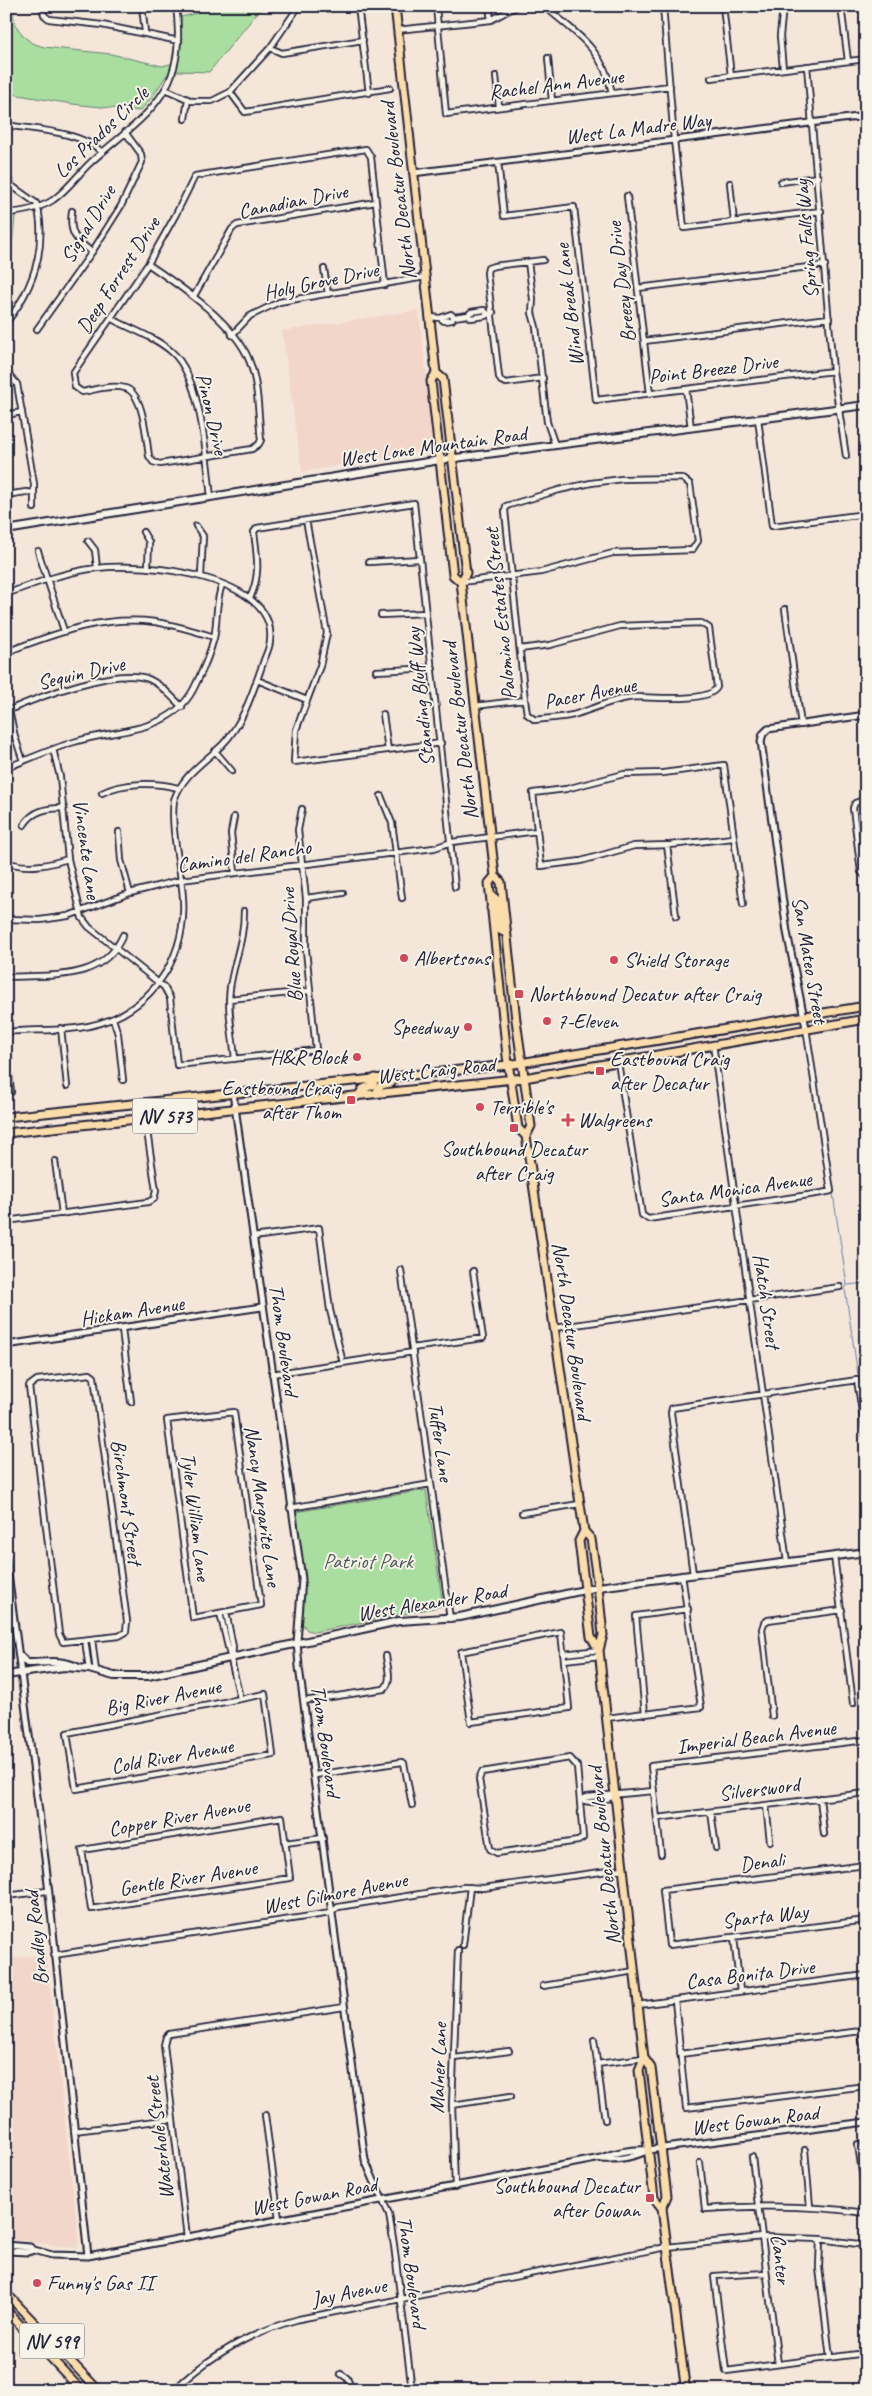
<svg xmlns="http://www.w3.org/2000/svg" width="872" height="2396" viewBox="0 0 872 2396" font-family="Caveat,sans-serif">
<style>
.built{fill:#f2d6ca}
.green{fill:#a9dea0;stroke:#66806e}
.lines{fill:none;stroke-linecap:round;stroke-linejoin:round}
.stream{stroke:#5f81a1;stroke-width:1}
.minor-casing{stroke:#22223b;stroke-width:8}
.tertiary-casing{stroke:#22223b;stroke-width:9}
.secondary-casing{stroke:#22223b;stroke-width:10}
.primary-casing{stroke:#22223b;stroke-width:11}
.minor{stroke:#f7f3e8;stroke-width:4.5}
.tertiary{stroke:#f7f3e8;stroke-width:5}
.secondary{stroke:#f7f3e8;stroke-width:6}
.primary{stroke:#fbdcab;stroke-width:7}
.poi-dot{fill:#d1495b;stroke:#f7f3e8;stroke-width:2}
.labels{text-anchor:middle;stroke-width:4;stroke-linejoin:round;paint-order:stroke}
.shield{fill:#f7f3e8;stroke:#62616f;stroke-width:1}
.shield-label{font-size:20px;font-weight:bold;fill:#22223b}
.street-label{font-size:21px;fill:#22223b;stroke:#f7f3e8}
.poi-label{font-size:21px;fill:#22223b;stroke:#f7f3e8;text-anchor:start}
.park-label{font-size:21px;fill:#4a5a59;stroke:#f7f3e8}
</style>
<rect width="100%" height="100%" fill="#f5e6da"/>
<filter id="ink" filterUnits="userSpaceOnUse"><feTurbulence type="fractalNoise" baseFrequency=".02" numOctaves="2"/><feDisplacementMap in="SourceGraphic" scale="10" xChannelSelector="R" yChannelSelector="G"/><feConvolveMatrix kernelMatrix="1 2 1 2 8 2 1 2 1" color-interpolation-filters="sRGB"/></filter>
<g filter="url(#ink)">
<path class="built" d="M419 310 434 442 432 449 302 472 282 331Z
M46 1954 79 2243 76 2248 6 2239V1959Z"/>
<path class="green" d="M6 6H12L15 24 23 36 32 43 44 47 111 54 162 66 178 62 181 17 197 13 208 6H263L209 72 179 71 166 76 153 96 140 111 72 104 6 93Z
M6 216H15L11 259 6 274Z
M426 1490 443 1606 314 1632 307 1630 302 1623 305 1578 295 1512Z"/>
<g class="lines">
<path class="stream" d="M833 1194 847 1285 845 1289 858 1375
M848 1285 866 1283"/>
<g class="minor-casing">
<path id="minor" d="M42 6 44 15 49 19 102 25 179 41
M142 6 145 32
M358 6 369 93
M436 6 446 114 670 86
M489 6 491 20
M544 6C576 33 604 50 612 93
M663 6 674 140 684 228 821 211
M723 6 731 76
M783 6 780 36 783 69
M841 6 848 61
M397 30 491 20 517 6
M270 48 282 53 363 40
M548 58 552 101
M807 66 833 371 846 456
M496 76 499 107
M711 78 866 59
M165 89 192 101H212L230 92 270 48 299 6
M230 92 245 112 390 88
M185 119 188 99
M6 125C36 130 80 131 102 152
M498 162 504 216 574 207 596 400 833 371
M6 173 12 186 36 203C39 209 39 215 40 222 43 259 29 294 6 323
M781 182 818 177
M730 183 734 222
M627 196 650 394
M72 211C69 234 75 239 92 252
M6 213C22 212 39 209 53 200 67 190 77 176 88 165 112 142 144 122 162 94 179 69 180 35 176 6
M528 262 533 299 532 313 536 327 547 422 555 445
M148 264C180 286 235 323 249 360 259 384 258 415 261 440L259 444 252 449 160 464 153 462 149 456C146 439 144 393 125 388 113 384 94 390 82 392L75 387 73 373 148 264 175 216 195 176 366 149 371 157 385 285
M324 269 328 294
M638 288 825 265
M194 296 232 229 237 225 376 202
M468 315 471 312 484 310 487 313
M430 317 440 318 444 321 452 320 454 317
M440 318 451 314 454 317 468 315 471 318 485 316 493 312
M112 319C131 329 155 337 172 352 202 379 206 457 211 497
M37 329 92 252 121 206 142 162 141 154 125 132
M232 335 250 316 279 302 425 277
M644 341 829 318
M6 371 17 384 34 484V508
M543 378 506 383 501 381 499 377 487 273 488 268 494 266 543 260
M686 389 691 428
M6 415 22 412
M758 419 772 526 866 514
M6 495 26 492 34 493
M306 520 327 633 320 666 296 730 294 762 441 743
M196 526 203 536 201 576
M143 532 149 542 148 567
M88 541 95 550 97 568
M38 551 64 631
M369 562 420 559
M461 582 541 572 613 553 692 550 698 541 690 484 682 478 622 479 591 483 559 490 506 506 505 511 525 700 527 714 535 720C548 718 561 718 573 715 594 709 615 698 636 697 653 697 710 703 717 687L709 628 701 623 620 626 550 645 520 649
M6 594C36 583 65 572 97 568 142 562 278 575 270 641 270 648 265 656 263 663 253 691 244 722 223 744 205 762 183 774 174 800 170 830 181 867 183 898 187 959 150 1013 89 1026 63 1032 33 1029 6 1032
M250 598C261 575 257 556 254 532L257 528 414 503 455 887
M785 609 801 725
M381 615 426 613
M6 652C55 634 101 615 155 622 175 625 195 631 214 637
M376 671 433 668
M257 680 307 700
M475 706 525 700
M383 714 388 750
M53 749 60 777 68 859 82 918 89 927 164 987 170 998 177 1065 316 1050 306 950V898L298 830 302 809
M215 751 232 771
M23 761 15 737 9 710C39 697 114 668 146 678 160 683 171 696 182 707
M6 768C29 759 51 749 74 742 119 728 174 734 196 684 203 670 210 653 214 638 218 620 215 602 222 585
M102 793C123 782 156 782 178 788
M381 796 392 823 402 898
M866 799 855 803 853 808 861 872 866 877
M234 817 231 833 235 873
M24 825C33 810 48 808 64 808
M119 832 121 860 130 893
M733 838 670 845 634 846 581 861 541 866 533 793 566 789 624 774 663 773 724 765 743 904
M667 845 676 916
M13 864C31 869 51 864 68 859
M306 898 343 893
M6 919 40 920 68 916 130 893 181 880 434 848 452 842 537 831
M6 977C51 974 102 983 123 935
M229 999 310 991
M113 1019 118 1034 123 1080
M61 1028 67 1086
M713 1044 787 1562
M6 1046 11 1092
M235 1059C233 1036 227 1011 230 988 234 960 244 941 244 911
M618 1062 642 1215 648 1219 822 1193 831 1191 806 1028
M55 1161 62 1214
M6 1221 148 1202 154 1199 156 1191 145 1118
M253 1237 319 1228 330 1310 343 1363
M401 1270 450 1619
M554 1328 840 1287
M122 1329 131 1402
M412 1348 483 1338 473 1271
M90 1374 94 1377 127 1621 126 1632 119 1636 63 1642 59 1634 29 1386 37 1380Z
M272 1374 413 1352
M234 1412 261 1605 193 1618 167 1420Z
M290 1508 431 1484
M522 1513 580 1504
M834 1556 853 1703
M693 1574 671 1413 672 1408 857 1380 866 1437
M682 1575 701 1707 645 1714 636 1616 688 1609
M6 1602 12 1601
M226 1612 233 1647 232 1656
M220 1613 240 1698
M561 1632 569 1708 471 1722 461 1652Z
M92 1639 96 1671
M85 1640 89 1669
M563 1654 599 1650
M564 1660 600 1656
M265 1694 273 1755 76 1789 67 1733Z
M304 1701 384 1689C393 1681 387 1666 386 1656
M772 1716 762 1629 764 1623 768 1620 842 1610
M607 1718 645 1713
M570 1758 577 1766 583 1838 578 1841 497 1853 490 1849 479 1779 482 1772Z
M315 1775 402 1762 404 1763 412 1805
M820 1798 824 1834
M580 1800 587 1797 654 1791
M581 1800C592 1804 604 1801 614 1796
M766 1805 770 1841
M711 1812 716 1848
M282 1817 290 1878 91 1909 82 1850Z
M657 1818 866 1793
M285 1843 323 1838
M661 1854 651 1766 866 1740
M866 1865 663 1890 669 1945 866 1920
M6 1896 47 1891
M734 1937 740 1991
M463 1945 470 1887
M54 1955 331 1913 338 1907 464 1887 483 1888 623 1869
M543 1986 635 1971
M675 2000 686 2108 866 2086
M638 2005 866 1975
M594 2040 605 2120
M680 2054 861 2031 866 2064
M455 2058 509 2051
M597 2064 644 2058
M452 2105 511 2096
M265 2115 279 2219
M74 2131 173 2119
M858 2144 866 2202 864 2213
M805 2150 810 2207
M752 2157 778 2364
M700 2163 705 2209C759 2205 812 2205 866 2213
M455 2187 452 2105 458 1950
M382 2199 389 2214 394 2245 412 2390
M187 2237 164 2045 166 2037 169 2034 344 2007
M820 2239 819 2268 830 2357
M766 2273 714 2276 726 2371 866 2353
M341 2374 347 2378 352 2390
M174 2390C210 2355 251 2332 299 2319L667 2247 762 2237 820 2239 866 2245
M663 2390 685 2385"/>
</g>
<g class="tertiary-casing">
<path id="tertiary" d="M413 173 866 116
M806 1028 787 932 761 741 763 734 768 729 866 715
M233 1093 302 1579 297 1642 299 1667 365 2160 382 2199
M6 1345 262 1307
M6 1558 46 1866 88 2256
M602 2159C618 2160 633 2157 647 2151
M6 2245 30 2247 34 2250 52 2255 88 2256 601 2158C616 2152 632 2149 648 2150L866 2122
M7 2251 28 2252 34 2250"/>
</g>
<g class="secondary-casing">
<path id="secondary" d="M6 530 440 460 866 405
M19 1655 27 1663C45 1663 60 1659 77 1667
M6 1675 64 1667 89 1669 114 1676H148L399 1621 460 1617 598 1587 866 1552"/>
</g>
<g class="primary-casing">
<path id="primary" d="M395 6 436 373 431 381 453 575 461 582
M436 373 443 379 466 573 461 582 495 876 501 882 516 1020 531 1126 526 1136 584 1531 591 1539 598 1587 603 1635 599 1650 644 2058 639 2070 654 2198 662 2208
M495 876 489 883 507 1056 518 1128 526 1136
M490 894 496 899 498 911 503 916
M491 908 499 917 500 930 506 933
M376 1093 381 1085 391 1083 394 1076
M358 1096 363 1089 373 1085 375 1078
M6 1117 508 1065 866 1006
M6 1133 524 1078 866 1019
M584 1531 579 1541 591 1637 599 1650
M644 2058 651 2068 667 2196 662 2208 685 2385 688 2390
M6 2252 10 2250
M6 2293 98 2390
M6 2310 81 2390"/>
</g>
<use href="#minor" class="minor"/>
<use href="#tertiary" class="tertiary"/>
<use href="#secondary" class="secondary"/>
<use href="#primary" class="primary"/>
</g>
</g>
<g class="poi-dot">
<circle cx="404" cy="958" r="5"/>
<circle cx="614" cy="960" r="5"/>
<rect x="514" y="989" width="10" height="10" rx="2.5"/>
<circle cx="547" cy="1021" r="5"/>
<circle cx="468" cy="1027" r="5"/>
<circle cx="357" cy="1057" r="5"/>
<rect x="595" y="1066" width="10" height="10" rx="2.5"/>
<rect x="346" y="1095" width="10" height="10" rx="2.5"/>
<circle cx="480" cy="1107" r="5"/>
<path d="M565.5 1112.5h5v5h5v5h-5v5h-5v-5h-5v-5h5z"/>
<rect x="509" y="1123" width="10" height="10" rx="2.5"/>
<rect x="645" y="2193" width="10" height="10" rx="2.5"/>
<circle cx="37" cy="2283" r="5"/>
</g>
<g class="labels">
<g class="shield">
<rect x="132.5" y="1098.5" width="65" height="35" rx="4"/>
<rect x="19.5" y="2323.5" width="65" height="35" rx="4"/>
</g>
<g class="shield-label">
<text x="165" y="1123">NV 573</text>
<text x="52" y="2348">NV 599</text>
</g>
<g class="street-label">
<text transform="translate(556 84) rotate(-7)" y="7">Rachel Ann Avenue</text>
<text transform="translate(638 128) rotate(-7)" y="7">West La Madre Way</text>
<text transform="translate(101 132) rotate(-44)" y="7">Los Prados Circle</text>
<text transform="translate(398 191) rotate(-97)" y="7">North Decatur Boulevard</text>
<text transform="translate(293 201) rotate(-11)" y="7">Canadian Drive</text>
<text transform="translate(88 224) rotate(-59)" y="7">Signal Drive</text>
<text transform="translate(806 239) rotate(-95)" y="7">Spring Falls Way</text>
<text transform="translate(118 275) rotate(-57)" y="7">Deep Forrest Drive</text>
<text transform="translate(321 281) rotate(-12)" y="7">Holy Grove Drive</text>
<text transform="translate(621 282) rotate(-97)" y="7">Breezy Day Drive</text>
<text transform="translate(569 305) rotate(-97)" y="7">Wind Break Lane</text>
<text transform="translate(713 369) rotate(-7)" y="7">Point Breeze Drive</text>
<text transform="translate(212 414) rotate(77)" y="7">Pinon Drive</text>
<text transform="translate(433 446) rotate(-8)" y="7">West Lone Mountain Road</text>
<text transform="translate(500 614) rotate(-96)" y="7">Palomino Estates Street</text>
<text transform="translate(81 673) rotate(-13)" y="7">Sequin Drive</text>
<text transform="translate(590 693) rotate(-11)" y="7">Pacer Avenue</text>
<text transform="translate(420 697) rotate(-96)" y="7">Standing Bluff Way</text>
<text transform="translate(460 731) rotate(-97)" y="7">North Decatur Boulevard</text>
<text transform="translate(87 849) rotate(82)" y="7">Vincente Lane</text>
<text transform="translate(244 856) rotate(-8)" y="7">Camino del Rancho</text>
<text transform="translate(291 945) rotate(-94)" y="7">Blue Royal Drive</text>
<text transform="translate(810 960) rotate(80)" y="7">San Mateo Street</text>
<text transform="translate(436 1070) rotate(-6)" y="7">West Craig Road</text>
<text transform="translate(735 1189) rotate(-8)" y="7">Santa Monica Avenue</text>
<text transform="translate(767 1301) rotate(82)" y="7">Hatch Street</text>
<text transform="translate(132 1311) rotate(-9)" y="7">Hickam Avenue</text>
<text transform="translate(572 1331) rotate(82)" y="7">North Decatur Boulevard</text>
<text transform="translate(284 1340) rotate(82)" y="7">Thom Boulevard</text>
<text transform="translate(441 1442) rotate(82)" y="7">Tuffer Lane</text>
<text transform="translate(127 1502) rotate(82)" y="7">Birchmont Street</text>
<text transform="translate(263 1506) rotate(82)" y="7">Nancy Margarite Lane</text>
<text transform="translate(196 1517) rotate(83)" y="7">Tyler William Lane</text>
<text transform="translate(432 1602) rotate(-9)" y="7">West Alexander Road</text>
<text transform="translate(163 1697) rotate(-11)" y="7">Big River Avenue</text>
<text transform="translate(756 1737) rotate(-7)" y="7">Imperial Beach Avenue</text>
<text transform="translate(326 1741) rotate(82)" y="7">Thom Boulevard</text>
<text transform="translate(172 1756) rotate(-10)" y="7">Cold River Avenue</text>
<text transform="translate(759 1789) rotate(-7)" y="7">Silversword</text>
<text transform="translate(179 1817) rotate(-10)" y="7">Copper River Avenue</text>
<text transform="translate(604 1856) rotate(-96)" y="7">North Decatur Boulevard</text>
<text transform="translate(762 1862) rotate(-7)" y="7">Denali</text>
<text transform="translate(188 1878) rotate(-9)" y="7">Gentle River Avenue</text>
<text transform="translate(335 1893) rotate(-11)" y="7">West Gilmore Avenue</text>
<text transform="translate(765 1916) rotate(-7)" y="7">Sparta Way</text>
<text transform="translate(36 1938) rotate(-96)" y="7">Bradley Road</text>
<text transform="translate(750 1974) rotate(-7)" y="7">Casa Bonita Drive</text>
<text transform="translate(438 2068) rotate(-88)" y="7">Malner Lane</text>
<text transform="translate(755 2120) rotate(-7)" y="7">West Gowan Road</text>
<text transform="translate(159 2138) rotate(-97)" y="7">Waterhole Street</text>
<text transform="translate(314 2196) rotate(-11)" y="7">West Gowan Road</text>
<text transform="translate(781 2259) rotate(83)" y="7">Canter</text>
<text transform="translate(412 2272) rotate(82)" y="7">Thom Boulevard</text>
<text transform="translate(349 2292) rotate(-11)" y="7">Jay Avenue</text>
</g>
<g class="poi-label">
<text x="414" y="965">Albertsons</text>
<text x="624" y="967">Shield Storage</text>
<text x="529" y="1001">Northbound Decatur after Craig</text>
<text x="557" y="1028">7-Eleven</text>
<text x="458" y="1034" text-anchor="end">Speedway</text>
<text x="347" y="1064" text-anchor="end">H&amp;R Block</text>
<text x="610" y="1066">Eastbound Craig<tspan x="610" dy="24">after Decatur</tspan></text>
<text x="341" y="1095" text-anchor="end">Eastbound Craig<tspan x="341" dy="24">after Thom</tspan></text>
<text x="490" y="1114">Terrible's</text>
<text x="578" y="1127">Walgreens</text>
<text x="514" y="1156" text-anchor="middle">Southbound Decatur<tspan x="514" dy="24">after Craig</tspan></text>
<text x="640" y="2193" text-anchor="end">Southbound Decatur<tspan x="640" dy="24">after Gowan</tspan></text>
<text x="47" y="2290">Funny's Gas II</text>
</g>
<g class="park-label">
<text x="368" y="1568">Patriot Park</text>
</g>
</g>
<rect width="872" height="2396" fill="none" stroke="#f7f3e8" stroke-width="25"/>
<rect x="12" y="12" width="847" height="2371" fill="none" stroke="#22223b" stroke-width="2" filter="url(#ink)"/>
</svg>
